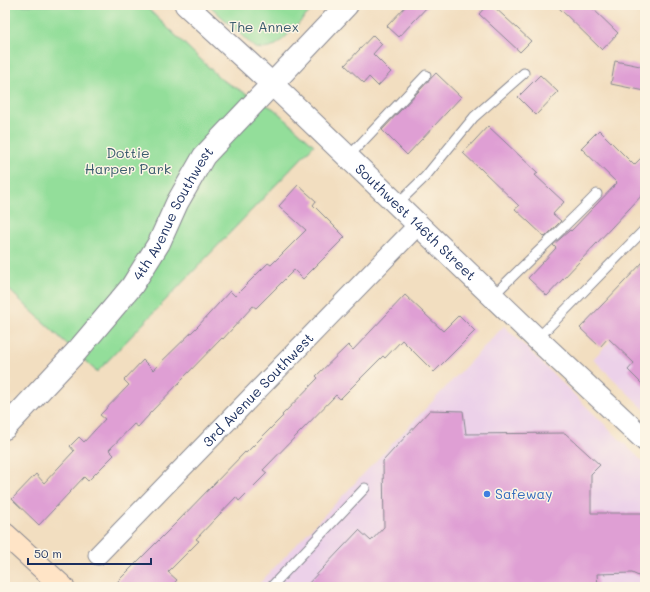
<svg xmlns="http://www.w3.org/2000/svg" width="650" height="592" viewBox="0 0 650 592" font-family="Mali,sans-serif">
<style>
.built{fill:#ecd1e9}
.green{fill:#93de9a;stroke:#57867c}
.building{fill:#df9fd4}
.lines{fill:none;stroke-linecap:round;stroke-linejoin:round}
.service-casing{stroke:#86868f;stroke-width:11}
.minor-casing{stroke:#86868f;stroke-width:21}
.tertiary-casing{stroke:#86868f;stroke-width:24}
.secondary-casing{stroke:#86868f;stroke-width:24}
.service{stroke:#fff;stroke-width:9}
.minor{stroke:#fff;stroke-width:19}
.tertiary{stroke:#fff;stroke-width:22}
.secondary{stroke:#ffe4c6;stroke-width:22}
.shop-dot{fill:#3f7fe0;stroke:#fcf5e5;stroke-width:1.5}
.labels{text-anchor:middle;stroke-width:3;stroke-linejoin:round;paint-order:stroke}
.park-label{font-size:14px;fill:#395b6d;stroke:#fcf5e5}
.street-label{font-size:14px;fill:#1b2f5e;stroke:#fcf5e5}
.shop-label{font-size:14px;fill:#366cbe;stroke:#fcf5e5;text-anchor:start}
</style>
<rect width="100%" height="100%" fill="#fcf5e5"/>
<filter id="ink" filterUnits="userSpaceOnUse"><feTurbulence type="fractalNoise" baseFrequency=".025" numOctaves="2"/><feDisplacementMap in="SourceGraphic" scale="8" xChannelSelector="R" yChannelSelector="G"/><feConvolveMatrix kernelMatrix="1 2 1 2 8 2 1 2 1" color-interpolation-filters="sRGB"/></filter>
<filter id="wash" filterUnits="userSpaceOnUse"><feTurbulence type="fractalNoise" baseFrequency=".012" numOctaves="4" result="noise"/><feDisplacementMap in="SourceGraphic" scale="16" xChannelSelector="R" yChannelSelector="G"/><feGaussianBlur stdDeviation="0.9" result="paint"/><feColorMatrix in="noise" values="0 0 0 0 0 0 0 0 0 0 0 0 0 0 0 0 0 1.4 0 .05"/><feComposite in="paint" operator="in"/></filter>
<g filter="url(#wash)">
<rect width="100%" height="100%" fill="#f2dec0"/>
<path class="built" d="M645 305V410L593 359Z
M504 326 645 464V587H256Z"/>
<path class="green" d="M5 5H144L222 80 274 109 314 145 97 372 5 286Z
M209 5H316C307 14 281 45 270 48 265 49 260 49 255 48Z"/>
<g id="blocks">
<path class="building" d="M407 5H429L399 37 387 26Z
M487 5H492L531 41 520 52 479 14Z
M556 5H589L618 33 602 50Z
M373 35 382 44 373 54 391 72 378 86 369 77 364 83 345 65Z
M615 61 645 67V91L611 84Z
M436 73 461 97 407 155 382 130Z
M540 75 558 92 536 115 518 97Z
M488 126 538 173 535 175 564 202 553 214 561 221 545 237 515 209 519 206 480 168V169L463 153Z
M599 130 634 165 645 154V192L547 296 528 278 556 248 553 245 570 230 571 231 617 183 581 148Z
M298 185 316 201 313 205 345 237 303 279 294 270 256 308 253 306 223 339 222 338 182 379V380L149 414V415L138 427 134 424 109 450 114 455 88 481 84 477 39 525 12 499 36 474 44 483 74 451 70 446 79 437 84 442 105 419 100 415 129 385 124 380 143 360 153 370 198 326 230 291 235 296 268 263 271 265 306 230 279 206Z
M645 260V387L628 370 634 363 608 338 600 347 580 328Z
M405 295 443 331 459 315 475 331 434 372 402 340 385 358 383 356 340 399 336 395 263 470 267 473 239 501 236 497 196 539 199 541 168 572 177 580 171 587H112L178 521 245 452 246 453 283 416 282 415 318 378 316 376 348 345 353 350Z
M430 410 463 411 466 434 565 433 600 465 591 474V513H645V579L632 573 597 574 598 587H305L359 530 371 541 384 527 383 461Z"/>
</g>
</g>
<g filter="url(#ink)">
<use href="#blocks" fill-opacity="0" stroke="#86868f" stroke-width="1"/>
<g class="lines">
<g class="service-casing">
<path id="service" d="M348 157 426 75
M397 204 425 177 474 117 524 73
M493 296C527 261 563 229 597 194
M537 339 645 229
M271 587 365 488"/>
</g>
<g class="minor-casing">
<g id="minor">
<path id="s1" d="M98 555 418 225"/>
</g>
</g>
<g class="tertiary-casing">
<g id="tertiary">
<path id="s2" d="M186 5 272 84 537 339 645 440"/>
<path id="s3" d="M5 428 77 351 132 286 159 243 177 203 204 156 347 5"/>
</g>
</g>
<g class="secondary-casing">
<path id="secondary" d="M5 534 63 587"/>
</g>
<use href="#service" class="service"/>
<use href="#minor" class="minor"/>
<use href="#tertiary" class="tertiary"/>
<use href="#secondary" class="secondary"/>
</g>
</g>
<circle class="shop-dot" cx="487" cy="494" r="4"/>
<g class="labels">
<g class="park-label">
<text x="264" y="32">The Annex</text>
<text x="128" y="158">Dottie<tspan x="128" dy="16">Harper Park</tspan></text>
</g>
<g class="street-label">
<text dy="5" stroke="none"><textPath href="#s3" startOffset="274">4th Avenue Southwest</textPath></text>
<text dy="5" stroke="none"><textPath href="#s2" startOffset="316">Southwest 146th Street</textPath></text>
<text dy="5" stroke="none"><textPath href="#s1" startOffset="230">3rd Avenue Southwest</textPath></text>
</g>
<g class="shop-label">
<text x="495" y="499">Safeway</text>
</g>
</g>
<rect width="650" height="592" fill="none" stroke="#fcf5e5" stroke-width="20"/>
<path d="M28 558v6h123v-6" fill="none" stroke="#1b2f5e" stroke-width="2"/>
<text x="34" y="558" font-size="12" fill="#1b2f5e" stroke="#fcf5e5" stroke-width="3" paint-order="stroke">50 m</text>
</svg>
